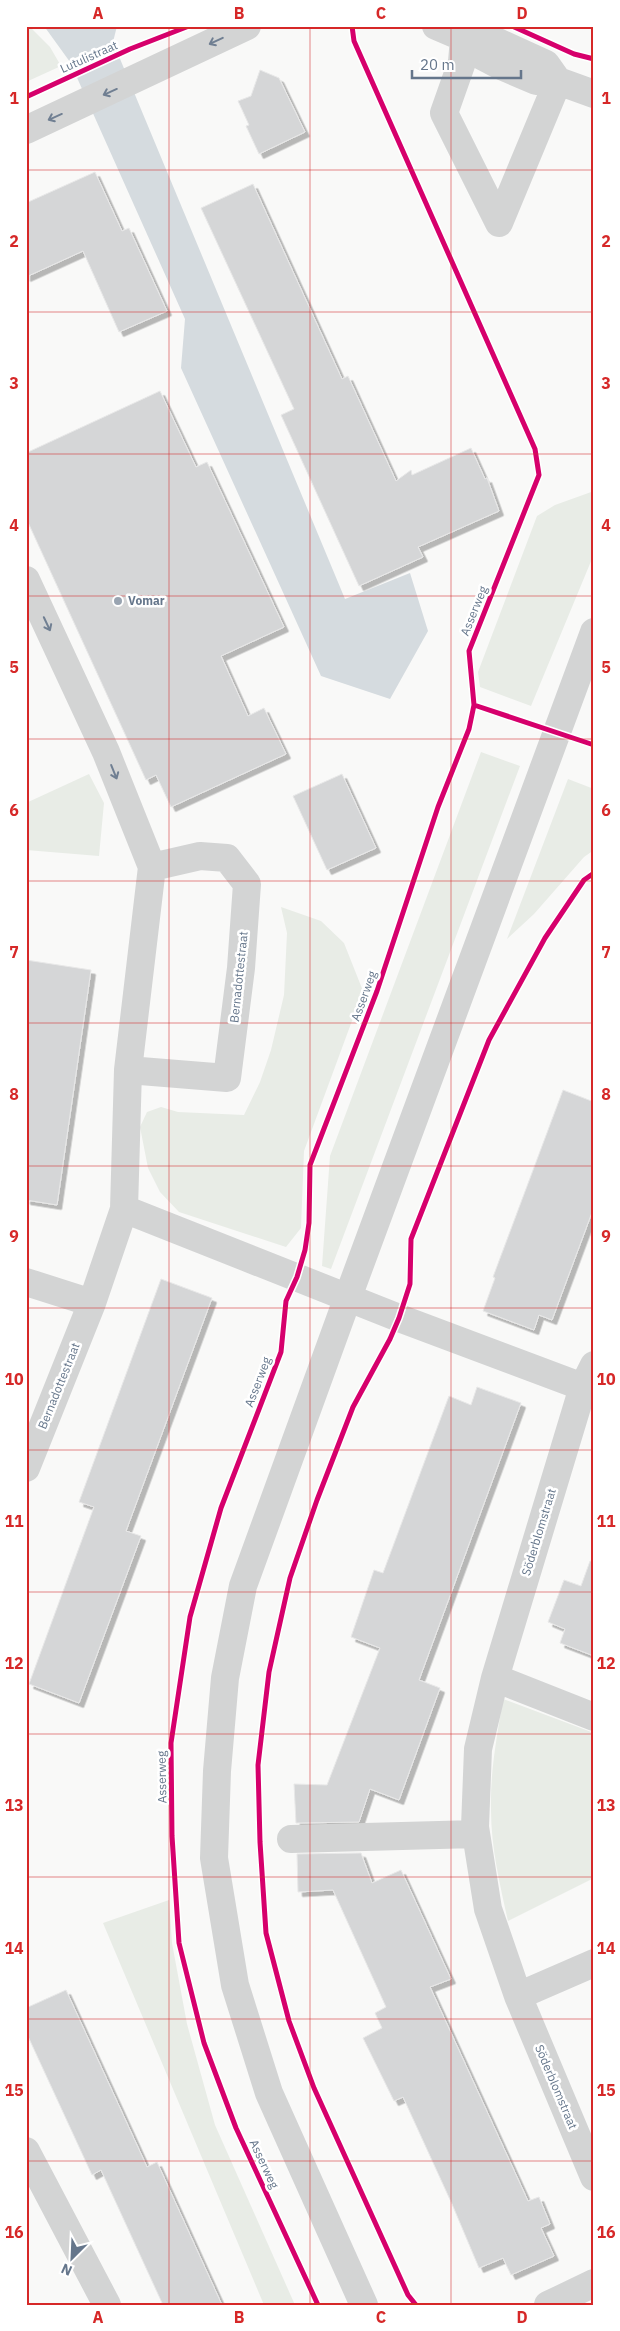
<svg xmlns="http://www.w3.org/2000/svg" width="620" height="2331" viewBox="0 0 620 2331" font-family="'IBM Plex Sans',sans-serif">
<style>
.green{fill:#e8ece6}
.water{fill:#d5dbdf}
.building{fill:#d5d6d7;stroke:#e8e8e8;filter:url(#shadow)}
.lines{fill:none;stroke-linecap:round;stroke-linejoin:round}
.minor{stroke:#d3d4d4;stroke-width:28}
.cycleway-casing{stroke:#fff;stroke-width:8}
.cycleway{stroke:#d6006c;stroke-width:5}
.oneway{stroke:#707f92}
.grid{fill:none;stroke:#d62828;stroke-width:1;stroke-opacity:0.55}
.poi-dot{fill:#99a4b1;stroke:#fff;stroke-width:2}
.labels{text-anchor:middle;stroke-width:5;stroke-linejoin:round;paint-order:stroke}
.street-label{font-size:12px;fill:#65768b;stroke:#fff}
.poi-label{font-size:12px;font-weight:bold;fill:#65768b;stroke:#fff;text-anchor:start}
.neatline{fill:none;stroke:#d62828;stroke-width:2}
.grid-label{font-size:16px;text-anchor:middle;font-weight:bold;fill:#d62828}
</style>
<defs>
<filter id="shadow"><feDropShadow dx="4.5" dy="4.5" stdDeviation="0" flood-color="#0004"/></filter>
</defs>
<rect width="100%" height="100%" fill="#f9f9f8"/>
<path class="green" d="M26 26H29L50 47 61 66 26 82Z
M594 491V554L531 706 480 687 478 672 537 516 555 505Z
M481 752 520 766 331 1269 322 1266 330 1156Z
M89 774 104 803 99 856 26 850V803Z
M568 779 594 789V850L584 857 534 914 507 939Z
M281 907 321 921 344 943 363 991 304 1151 301 1228 286 1247 179 1212 160 1192 148 1168 140 1127 147 1112 161 1107 178 1112 244 1115 260 1082 271 1050 284 995 287 933Z
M503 1699 594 1733V1878L508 1921C500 1885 491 1847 491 1810 490 1772 497 1736 503 1699Z
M169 1900 172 1943 187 2024 215 2125 295 2305H264L103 1923Z"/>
<path class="water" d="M44 26H117L113 42 345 599 410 573 428 631 390 699 321 676 181 368 185 319 70 62Z"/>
<path class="building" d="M260 70 279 78 305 132 259 154 246 126 249 125 238 101 251 96Z
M95 172 122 231 129 228 167 311 119 332 83 251 26 277V203Z
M253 184 342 379 348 376 396 481 411 470 412 475 471 448 485 479 487 478 499 511 418 547 423 557 359 586 281 415 294 409 201 208Z
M160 391 196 467 207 462 284 627 221 656 248 716 264 708 286 754 171 807 156 775 146 780 26 518V453Z
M342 774 376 848 327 870 293 796Z
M26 960 91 970 57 1205 26 1200Z
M563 1090 594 1102V1207L552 1320 539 1315 534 1330 483 1311 495 1278 493 1277Z
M161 1279 212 1298 126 1531 141 1536 79 1703 29 1684 94 1507 79 1502Z
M477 1387 521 1403 419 1680 440 1688 399 1800 370 1789 359 1822 296 1823 294 1784 327 1785 380 1648 351 1637 374 1570 383 1573 449 1396 471 1405Z
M590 1561H594V1656L560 1643 565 1629 548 1622 564 1580 581 1586Z
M361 1853 372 1883 401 1870 451 1979 430 1987 528 2201 539 2197 550 2224 541 2228 554 2256 511 2275 503 2258 479 2268 452 2204 403 2097 394 2101 363 2038 382 2028 375 2013 386 2007 333 1890 298 1892 297 1854Z
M66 1990 147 2167 157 2162 222 2305H163L101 2170 92 2175 26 2032V2008Z"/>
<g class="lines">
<path class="minor" d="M436 26 464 38 482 56 501 66 536 81H558L594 94
M464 38 462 62 444 113 499 223 558 81
M464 38H489L546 64 558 81
M26 130 247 26
M26 580 106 752 152 867 128 1070 124 1209 92 1303 26 1468
M128 1070 227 1078 241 968 247 884 227 858 200 856 152 867
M124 1209 399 1318 583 1387
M26 1282 92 1303
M594 1365 583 1387 495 1678 478 1749 475 1827 488 1909 518 1996 594 2177
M495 1678 594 1717
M291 1839 476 1834
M518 1996 594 1963
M26 2151 107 2305
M364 2305 269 2093 235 1985 214 1858 217 1771 225 1678 243 1586 348 1297 594 632
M548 2305 594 2283"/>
<g class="cycleway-casing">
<path id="cycleway" d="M352 26 354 41 535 449 539 475
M512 26 574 54 594 59
M26 97 130 49 189 26
M474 705 594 745
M318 2305 236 2128 204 2043 179 1943 172 1836 171 1743 190 1617 221 1508 281 1352 286 1301 297 1277 305 1250 309 1223 310 1165 377 991 438 807 469 729 474 705 469 651 539 475
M416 2305 408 2295 314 2088 289 2021 266 1933 260 1842 258 1765 269 1672 290 1578 317 1500 353 1407 390 1339 399 1318 410 1284 411 1239 489 1040 545 938 584 880 594 873"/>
</g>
<use href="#cycleway" class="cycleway"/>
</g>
<defs><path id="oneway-shaft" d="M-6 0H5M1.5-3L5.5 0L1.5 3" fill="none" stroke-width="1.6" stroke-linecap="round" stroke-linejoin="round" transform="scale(1.25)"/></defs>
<g class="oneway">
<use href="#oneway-shaft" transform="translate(216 41) rotate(155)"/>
<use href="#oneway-shaft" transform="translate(110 92) rotate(156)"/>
<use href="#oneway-shaft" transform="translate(55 117) rotate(156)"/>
<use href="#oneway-shaft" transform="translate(47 624) rotate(65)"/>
<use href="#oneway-shaft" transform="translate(114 772) rotate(68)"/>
</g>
<path class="grid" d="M169 26V2305M310 26V2305M451 26V2305M26 170H594M26 312H594M26 454H594M26 596H594M26 739H594M26 881H594M26 1023H594M26 1166H594M26 1308H594M26 1450H594M26 1592H594M26 1734H594M26 1877H594M26 2019H594M26 2161H594"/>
<circle class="poi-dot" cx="118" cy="601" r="5"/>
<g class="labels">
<g class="street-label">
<text transform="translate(89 57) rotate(-24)" y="4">Lutulistraat</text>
<text transform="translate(474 611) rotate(-68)" y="4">Asserweg</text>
<text transform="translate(239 977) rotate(-84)" y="4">Bernadottestraat</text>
<text transform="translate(364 996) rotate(-70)" y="4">Asserweg</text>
<text transform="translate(258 1382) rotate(-69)" y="4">Asserweg</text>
<text transform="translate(59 1386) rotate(-68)" y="4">Bernadottestraat</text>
<text transform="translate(539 1532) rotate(-73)" y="4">Söderblomstraat</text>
<text transform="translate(162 1777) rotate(-91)" y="4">Asserweg</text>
<text transform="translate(556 2087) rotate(67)" y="4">Söderblomstraat</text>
<text transform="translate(264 2164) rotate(65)" y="4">Asserweg</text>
</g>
<g class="poi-label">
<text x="128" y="605">Vomar</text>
</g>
</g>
<rect width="620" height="2331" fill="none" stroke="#ffffff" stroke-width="55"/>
<g transform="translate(72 2258) rotate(204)" stroke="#ffffff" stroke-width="4" paint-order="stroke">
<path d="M0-4L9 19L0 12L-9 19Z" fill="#65768b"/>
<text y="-8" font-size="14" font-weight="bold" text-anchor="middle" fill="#65768b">N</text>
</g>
<path d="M412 70v8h109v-8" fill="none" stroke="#65768b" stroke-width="2.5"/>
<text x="420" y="70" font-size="15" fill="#65768b" stroke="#ffffff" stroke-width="4" paint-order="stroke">20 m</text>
<rect x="28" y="28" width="564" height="2276" class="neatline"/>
<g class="grid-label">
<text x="98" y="19">A</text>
<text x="239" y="19">B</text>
<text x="381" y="19">C</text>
<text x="522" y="19">D</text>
<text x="14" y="104">1</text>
<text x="606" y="104">1</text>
<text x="14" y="247">2</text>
<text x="606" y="247">2</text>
<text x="14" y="389">3</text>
<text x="606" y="389">3</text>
<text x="14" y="531">4</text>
<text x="606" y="531">4</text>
<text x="14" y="673">5</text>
<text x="606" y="673">5</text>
<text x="14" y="816">6</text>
<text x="606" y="816">6</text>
<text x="14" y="958">7</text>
<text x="606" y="958">7</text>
<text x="14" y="1100">8</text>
<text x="606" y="1100">8</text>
<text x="14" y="1242">9</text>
<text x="606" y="1242">9</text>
<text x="14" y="1385">10</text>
<text x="606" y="1385">10</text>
<text x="14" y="1527">11</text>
<text x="606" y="1527">11</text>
<text x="14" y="1669">12</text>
<text x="606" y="1669">12</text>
<text x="14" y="1811">13</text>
<text x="606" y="1811">13</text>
<text x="14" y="1954">14</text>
<text x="606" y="1954">14</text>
<text x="14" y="2096">15</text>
<text x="606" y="2096">15</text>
<text x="14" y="2238">16</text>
<text x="606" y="2238">16</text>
<text x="98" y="2323">A</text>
<text x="239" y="2323">B</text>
<text x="381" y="2323">C</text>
<text x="522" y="2323">D</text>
</g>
</svg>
